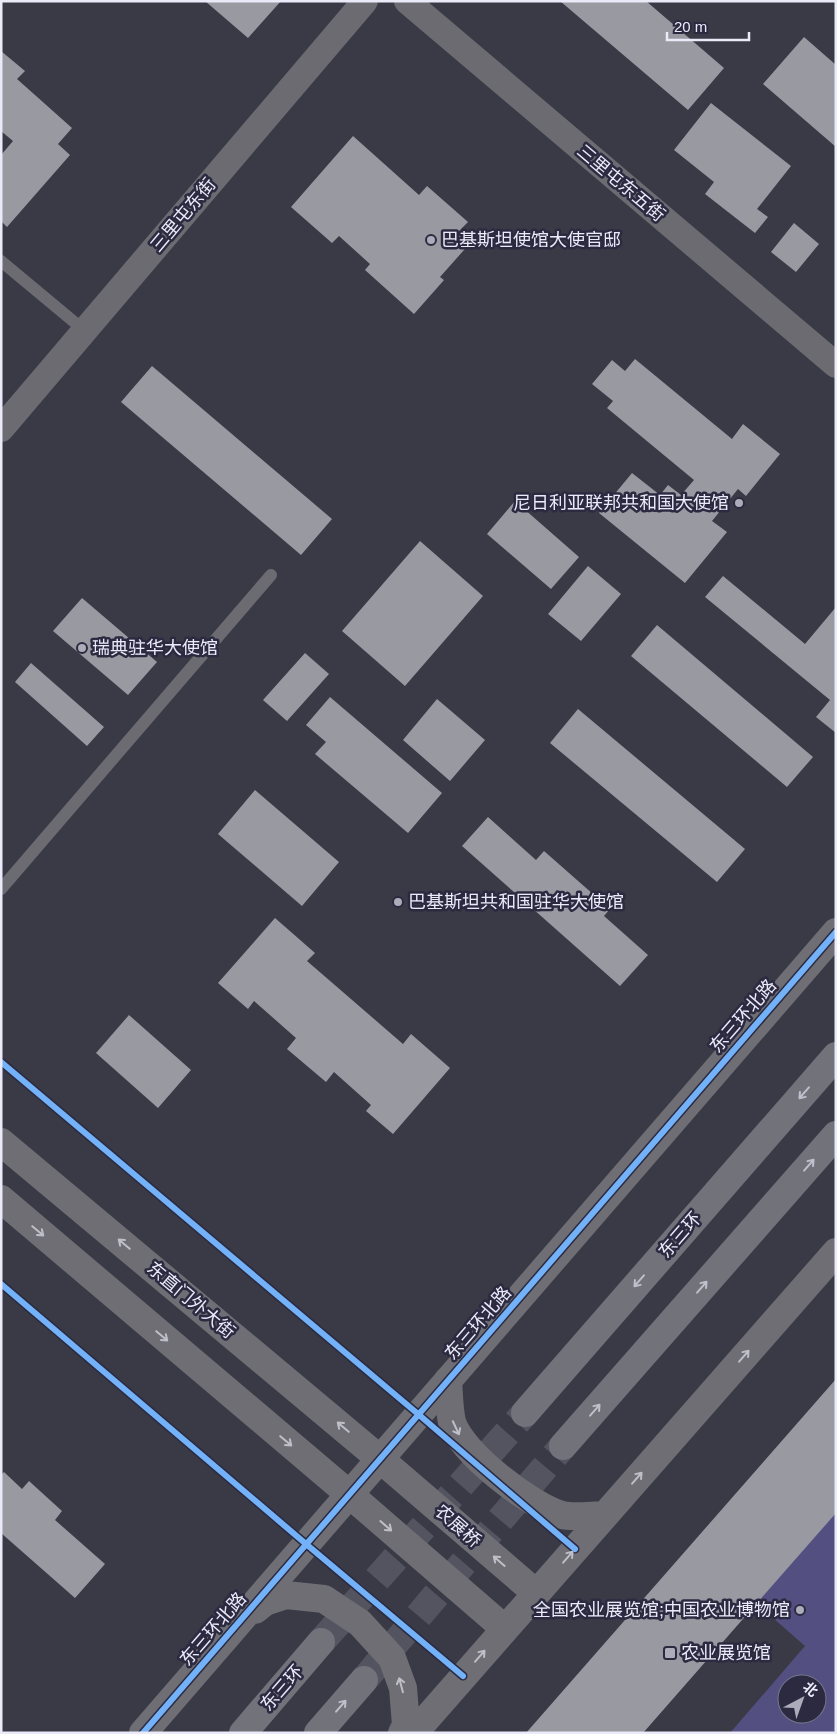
<svg xmlns="http://www.w3.org/2000/svg" width="837" height="1734" viewBox="0 0 837 1734" font-family="Helvetica,'Noto Sans SC',sans-serif">
<style>
.green{fill:#535081;fill-rule:evenodd}
.building{fill:#9999a2}
.lines{fill:none;stroke-linecap:round;stroke-linejoin:round}
.highway-tunnel{stroke:#545461;stroke-width:28;stroke-dasharray:28 14;stroke-linecap:butt}
.lane{stroke:#6b6b71;stroke-width:12}
.street{stroke:#6b6b71;stroke-width:26}
.secondary{stroke:#6e6e74;stroke-width:28}
.highway{stroke:#72727b;stroke-width:28}
.cycleway-casing{stroke:#2b2a41;stroke-width:9}
.cycleway{stroke:#73b2f8;stroke-width:6}
.oneway{stroke:#c0c0cd}
.oneway2{stroke:#bfbfca}
.poi-dot{fill:#acacba;stroke:#2b2a41;stroke-width:2}
.labels{text-anchor:middle;stroke-width:5;stroke-linejoin:round;paint-order:stroke}
.street-label{font-size:18px;fill:#eaeaf9;stroke:#2b2a41}
.poi-label{font-size:18px;fill:#eaeaf9;stroke:#2b2a41;text-anchor:start}
</style>
<rect width="100%" height="100%" fill="#3a3a46"/>
<path class="green" d="M836 1443V1733H730L805 1646 722 1573ZM787 1684H817V1714H787Z"/>
<path class="building" d="M205 1H281L248 38Z
M560 1H646L724 68 688 110Z
M804 37 836 65V147L763 84Z
M1 51 25 71 17 79 72 128 58 144 70 155 7 227 1 221V155L13 141 1 131Z
M711 103 791 166 757 209 768 217 755 233 705 194 714 182 674 150Z
M353 136 419 195 427 186 468 222 460 230 472 241 440 277 444 280 414 314 365 270 370 264 339 236 332 243 291 207Z
M794 223 819 244 796 272 771 252Z
M635 359 732 439 743 424 780 454 746 496 738 489 712 521 727 532 685 583 599 513 632 473 660 495 668 485 681 495 694 480 607 408 613 401 592 384 612 360 625 371Z
M152 366 332 519 301 555 121 402Z
M515 501 579 557 551 589 487 534Z
M420 541 483 596 405 686 342 631Z
M588 566 621 594 581 641 548 614Z
M723 576 805 644 836 607V733L816 717 830 700 705 597Z
M82 598 157 662 128 695 53 631Z
M657 625 813 757 787 787 631 656Z
M305 653 329 674 287 721 263 700Z
M31 663 104 727 87 746 15 682Z
M330 697 442 793 408 833 315 754 326 742 306 725Z
M437 699 485 740 450 781 403 740Z
M578 709 745 849 717 882 550 743Z
M255 790 339 862 302 906 218 834Z
M488 817 536 860 544 851 610 909 604 916 648 955 620 986 462 846Z
M275 918 315 953 307 961 403 1044 411 1034 450 1068 393 1134 366 1111 371 1105 334 1072 326 1082 287 1049 296 1038 254 1001 248 1009 218 983Z
M129 1015 191 1070 158 1108 96 1053Z
M836 1379V1513L643 1733H526Z
M4 1472 22 1489 29 1481 62 1511 55 1520 105 1564 75 1598 1 1533V1475Z"/>
<g class="lines">
<path class="highway-tunnel" d="M321 1642 525 1413
M364 1680 563 1446"/>
<path class="lane" d="M1 261 85 331
M1 889 271 575"/>
<path class="street" d="M407 1 836 365
M1 429 365 1"/>
<path class="secondary" d="M1 1142 380 1459 536 1593
M1 1199 349 1494 505 1629
M448 1380C449 1393 449 1409 452 1422 462 1454 531 1506 562 1515 573 1518 593 1515 605 1515
M255 1610 265 1602 286 1595 324 1599 360 1623 392 1658 403 1688 406 1725 402 1733
M143 1733 836 932
M414 1733 836 1252"/>
<path class="highway" d="M525 1413 836 1056
M563 1446 836 1135
M243 1733 321 1642
M318 1733 364 1680"/>
<g class="cycleway-casing">
<path id="cycleway" d="M1 1062 418 1414 575 1549
M1 1284 306 1544 463 1676
M143 1733 836 932"/>
</g>
<use href="#cycleway" class="cycleway"/>
</g>
<defs><path id="oneway-shaft" d="M-6 0H5M1.5-3L5.5 0L1.5 3" fill="none" stroke-width="1.6" stroke-linecap="round" stroke-linejoin="round" transform="scale(1.25)"/></defs>
<g class="oneway">
<use href="#oneway-shaft" transform="translate(804 1093) rotate(131)"/>
<use href="#oneway-shaft" transform="translate(809 1165) rotate(-49)"/>
<use href="#oneway-shaft" transform="translate(639 1281) rotate(131)"/>
<use href="#oneway-shaft" transform="translate(702 1287) rotate(-49)"/>
<use href="#oneway-shaft" transform="translate(595 1410) rotate(-49)"/>
<use href="#oneway-shaft" transform="translate(341 1706) rotate(-49)"/>
</g>
<g class="oneway2">
<use href="#oneway-shaft" transform="translate(38 1231) rotate(40)"/>
<use href="#oneway-shaft" transform="translate(124 1244) rotate(-140)"/>
<use href="#oneway-shaft" transform="translate(162 1336) rotate(40)"/>
<use href="#oneway-shaft" transform="translate(744 1356) rotate(-49)"/>
<use href="#oneway-shaft" transform="translate(343 1427) rotate(-140)"/>
<use href="#oneway-shaft" transform="translate(456 1428) rotate(65)"/>
<use href="#oneway-shaft" transform="translate(286 1441) rotate(40)"/>
<use href="#oneway-shaft" transform="translate(637 1478) rotate(-49)"/>
<use href="#oneway-shaft" transform="translate(386 1526) rotate(41)"/>
<use href="#oneway-shaft" transform="translate(568 1557) rotate(-49)"/>
<use href="#oneway-shaft" transform="translate(499 1561) rotate(-139)"/>
<use href="#oneway-shaft" transform="translate(480 1656) rotate(-49)"/>
<use href="#oneway-shaft" transform="translate(401 1685) rotate(-105)"/>
</g>
<g class="poi-dot">
<circle cx="431" cy="240" r="5"/>
<circle cx="739" cy="503" r="5"/>
<circle cx="82" cy="648" r="5"/>
<circle cx="398" cy="902" r="5"/>
<circle cx="800" cy="1610" r="5"/>
<rect x="664" y="1647" width="12" height="12" rx="2.5"/>
</g>
<g class="labels">
<g class="street-label">
<text transform="translate(621 183) rotate(40)" y="6">三里屯东五街</text>
<text transform="translate(183 215) rotate(-50)" y="6">三里屯东街</text>
<text transform="translate(743 1016) rotate(-49)" y="6">东三环北路</text>
<text transform="translate(680 1235) rotate(-49)" y="6">东三环</text>
<text transform="translate(191 1300) rotate(40)" y="6">东直门外大街</text>
<text transform="translate(478 1323) rotate(-49)" y="6">东三环北路</text>
<text transform="translate(458 1526) rotate(41)" y="6">农展桥</text>
<text transform="translate(213 1629) rotate(-49)" y="6">东三环北路</text>
<text transform="translate(282 1688) rotate(-49)" y="6">东三环</text>
</g>
<g class="poi-label">
<text x="441" y="246">巴基斯坦使馆大使官邸</text>
<text x="729" y="509" text-anchor="end">尼日利亚联邦共和国大使馆</text>
<text x="92" y="654">瑞典驻华大使馆</text>
<text x="408" y="908">巴基斯坦共和国驻华大使馆</text>
<text x="790" y="1616" text-anchor="end">全国农业展览馆;中国农业博物馆</text>
<text x="681" y="1659">农业展览馆</text>
</g>
</g>
<rect width="837" height="1734" fill="none" stroke="#eaeaf9" stroke-width="5"/>
<g transform="translate(802 1699) rotate(41)"><circle r="24" fill="#2b2a41" stroke="#77778b"/>
<path d="M0-4L9 19L0 12L-9 19Z" fill="#acacba"/>
<text y="-8" font-size="14" font-weight="bold" text-anchor="middle" fill="#eaeaf9">北</text>
</g>
<path d="M667 32v8h82v-8" fill="none" stroke="#eaeaf9" stroke-width="2.5"/>
<text x="674" y="32" font-size="15" fill="#eaeaf9" stroke="#2b2a41" stroke-width="4" paint-order="stroke">20 m</text>
</svg>
